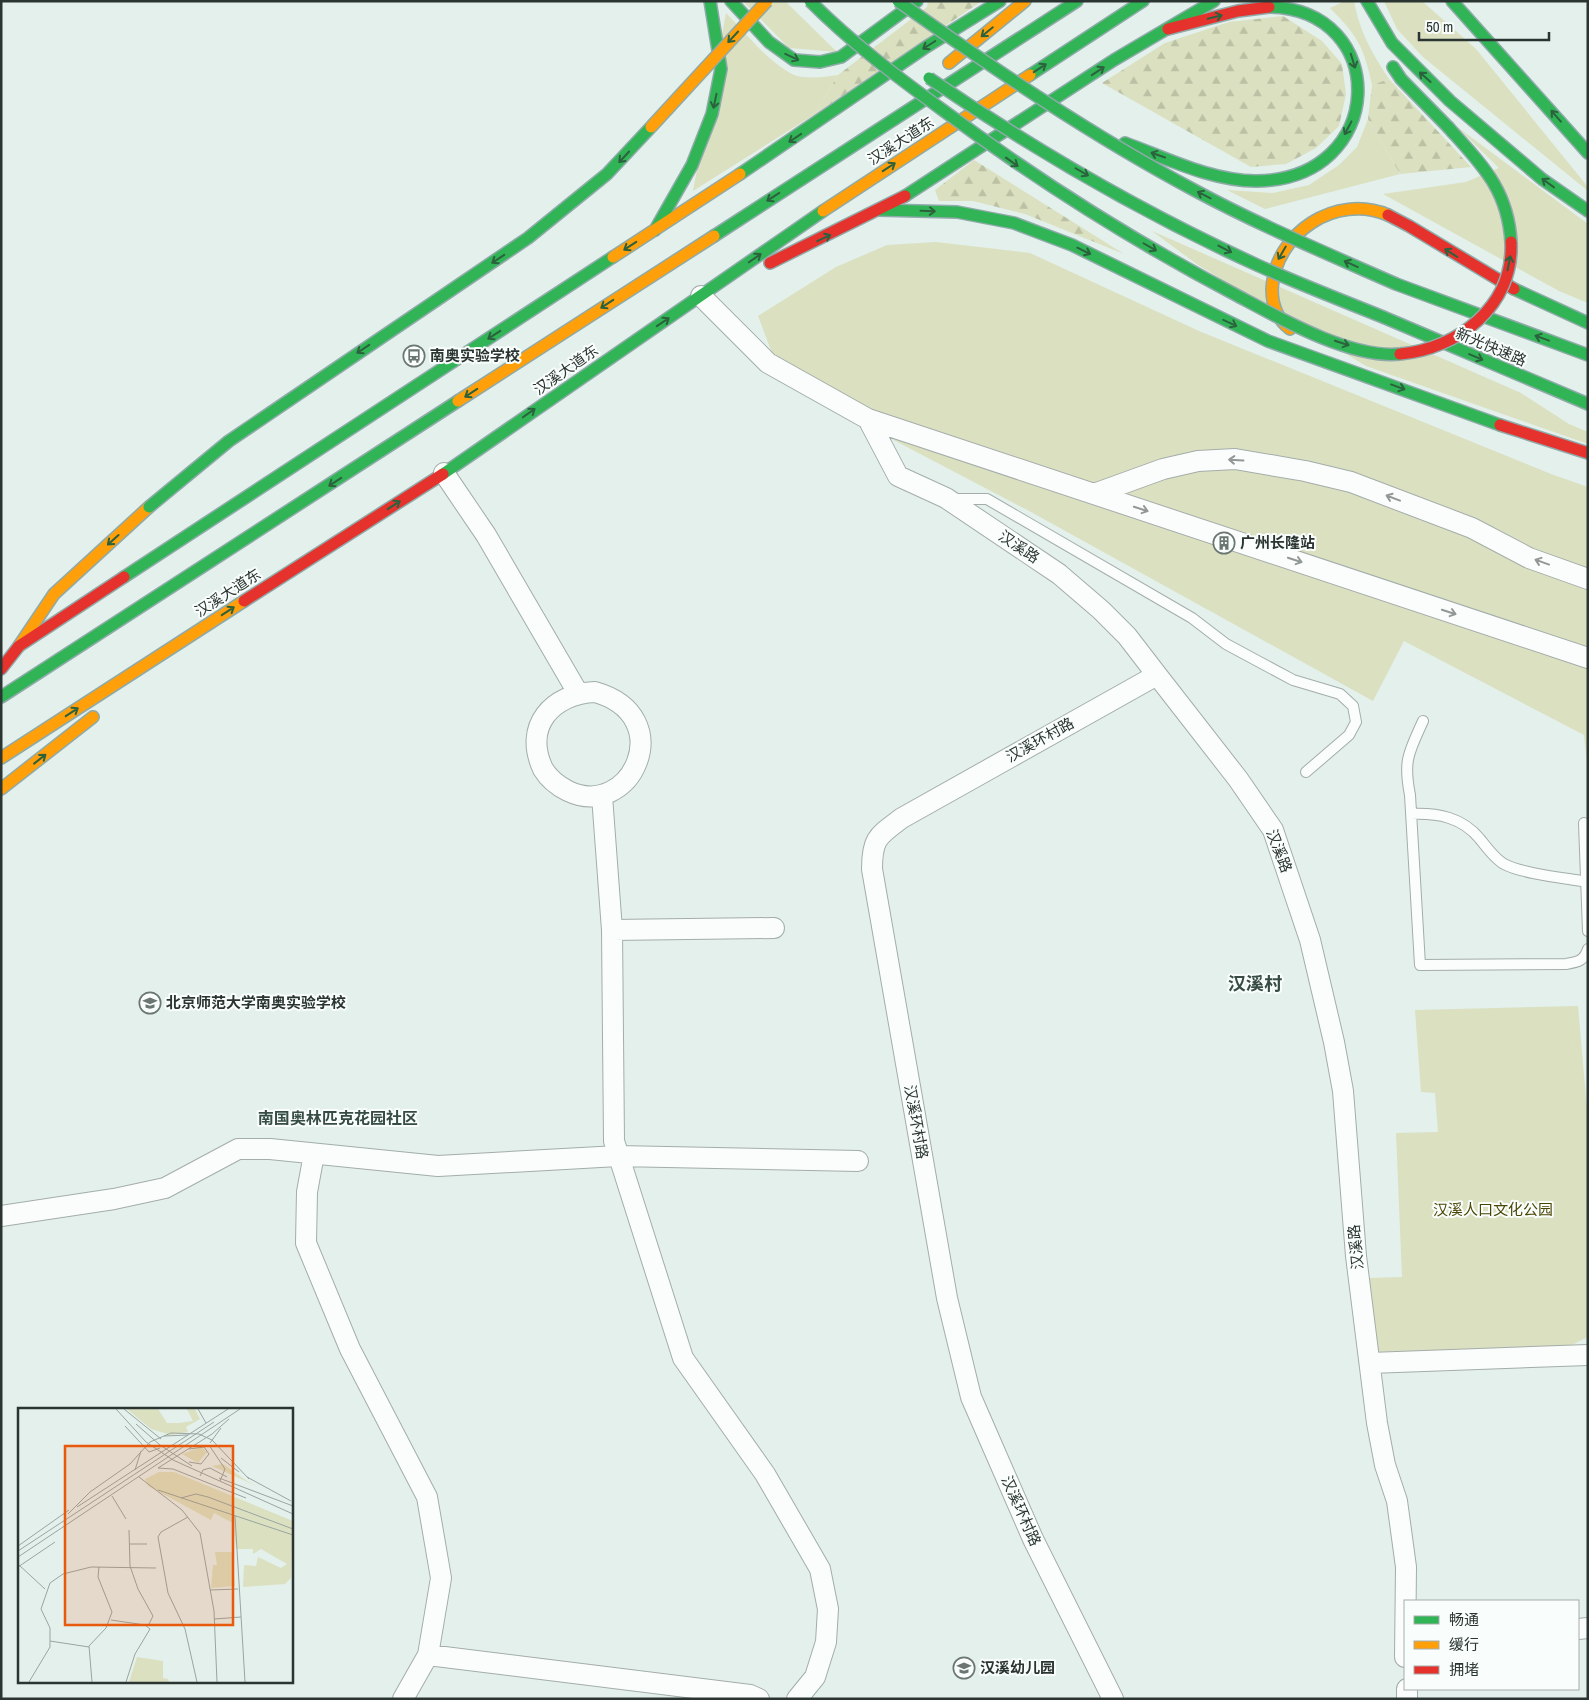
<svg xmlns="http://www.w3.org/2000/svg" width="1589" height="1700" viewBox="0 0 1589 1700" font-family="'Archivo Narrow','Noto Sans SC',sans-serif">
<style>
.green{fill:#dbe0c0}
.forest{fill:url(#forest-firs)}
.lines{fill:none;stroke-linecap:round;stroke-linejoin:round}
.lane-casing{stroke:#a3adaa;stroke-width:12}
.street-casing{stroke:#a3adaa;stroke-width:22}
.fast-casing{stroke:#8eaaa9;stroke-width:14}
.slow-casing{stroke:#8eaaa9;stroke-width:14}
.jam-casing{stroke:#8eaaa9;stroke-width:14}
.lane{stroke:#fbfdfc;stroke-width:10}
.street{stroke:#fbfdfc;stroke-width:20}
.fast{stroke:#30b455;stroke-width:11}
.slow{stroke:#ff9f0a;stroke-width:11}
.jam{stroke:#e5322d;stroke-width:11}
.fast-bridge-casing{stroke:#8eaaa9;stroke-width:14;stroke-linecap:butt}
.slow-bridge-casing{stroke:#8eaaa9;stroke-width:14;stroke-linecap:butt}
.jam-bridge-casing{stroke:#8eaaa9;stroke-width:14;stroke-linecap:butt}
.fast-bridge{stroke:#30b455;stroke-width:11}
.slow-bridge{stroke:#ff9f0a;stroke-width:11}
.jam-bridge{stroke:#e5322d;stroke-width:11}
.oneway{stroke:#2c613e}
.oneway2{stroke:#929896}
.labels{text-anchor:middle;stroke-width:4;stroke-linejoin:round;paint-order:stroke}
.street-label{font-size:15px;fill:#2a3431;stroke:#f9fefc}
.poi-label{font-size:15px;font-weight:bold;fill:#2a3431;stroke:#f9fefc;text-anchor:start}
.park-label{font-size:15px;fill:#4a4605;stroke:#f9fefc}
.neighbourhood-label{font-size:16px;font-weight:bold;fill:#374c45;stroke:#f9fefc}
.quarter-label{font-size:18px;font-weight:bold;fill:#374c45;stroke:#f9fefc}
.inset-road{fill:none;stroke:#99a5a1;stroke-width:1}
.view{fill:#e8590c;fill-opacity:0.15;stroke:#e8590c;stroke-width:2.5}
.inset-edge{fill:none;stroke:#2a3431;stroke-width:2.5}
</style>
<defs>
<pattern id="forest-firs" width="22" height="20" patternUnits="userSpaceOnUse" patternTransform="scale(1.25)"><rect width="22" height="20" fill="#dbe0c0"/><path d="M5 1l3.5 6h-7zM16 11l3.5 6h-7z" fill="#bcc1a5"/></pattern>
</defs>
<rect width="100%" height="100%" fill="#e3f0ec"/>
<path class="green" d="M743 1H785L837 52 789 48Z
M1345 1H1354C1360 33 1372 53 1389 79L1372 85C1364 47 1357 35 1330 8Z
M1384 1H1422L1476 49 1588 187V191L1423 57 1397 29Z
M726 13C746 33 767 61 792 74 804 80 825 77 838 75L815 114 693 191Z
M1368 119 1400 174 1265 209 1227 190 1273 193 1309 185 1339 165 1357 147Z
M1456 126 1588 224V303L1559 291 1383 194 1466 182 1499 168Z
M1152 231 1521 393 1569 424 1588 432V444L1366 366 1198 265Z
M936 242 1030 253 1199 331 1551 474 1588 487V772L1584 735 1404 641 1373 701 1031 512 783 382 758 316 836 267 887 245Z
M1578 1006 1588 1121V1337L1570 1346 1376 1352 1369 1278 1402 1277 1396 1133 1438 1132 1435 1093 1421 1092 1415 1010Z"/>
<path class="forest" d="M928 1H982L815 114 838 75 927 7Z
M1283 16 1322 41 1342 64 1346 94 1339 126 1316 148 1286 164 1251 167 1102 83 1165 43 1229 22Z
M1389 79 1471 167 1400 174 1368 119 1372 85Z
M974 160 1124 254 1025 214 973 201H939L935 190Z"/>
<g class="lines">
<g class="lane-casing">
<path id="lane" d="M952 499H987L1192 618 1226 644 1293 680 1340 694 1353 706 1356 722 1349 735 1306 772
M1423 721C1409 752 1403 760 1410 795L1420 965 1566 964C1578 962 1584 961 1588 949
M1411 814C1438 813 1462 817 1480 839 1487 848 1495 859 1504 864 1523 874 1566 878 1588 882
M1584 823 1588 931"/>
</g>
<g class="street-casing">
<path id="street" d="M701 296 768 363 868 419 898 476 946 498 1059 574 1101 610 1127 636 1157 675 1238 779 1273 830 1310 940 1334 1042 1343 1091 1356 1256 1377 1423 1385 1465 1397 1501 1406 1567 1405 1657
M868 419 1588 658
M444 473 486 535 578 693
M1094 494 1163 469 1198 461 1235 459 1305 471 1351 482 1472 528 1529 558 1588 579
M595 692C680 716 631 821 568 791 558 786 549 779 543 769 523 726 552 694 595 692Z
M602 796 612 930 614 1141 683 1358 765 1474 820 1569 828 1609 826 1642 815 1677 797 1699
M612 930 774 928
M314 1154 307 1192 306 1243 350 1349 427 1497 441 1578 428 1655 403 1699
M1 1216 114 1199 165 1188 238 1149H270L438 1166 618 1156 858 1161
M1370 1363 1588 1355
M1578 1629 1588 1628
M428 1655 750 1695 759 1699
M1407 1689V1699
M1113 1699 1033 1539 971 1397 947 1298 872 869C872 838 878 836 902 818L1157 675"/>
</g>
<g class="fast-casing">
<path id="fast" d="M731 1 769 42 794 60 820 62 841 57 917 1
M1367 1 1392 43 1450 101 1542 179 1588 211
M1452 1 1588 153
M1393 67 1401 79 1448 127
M1030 75 1143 1
M1125 143C1166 158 1211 181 1256 181 1388 180 1391 9 1269 7
M740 174 926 47 1000 1
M905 196 1114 60 1214 1
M879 210 957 212 1014 223 1072 245 1268 341 1500 425
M655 230 692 165 712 114 721 69 710 1
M714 236 1077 1
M1396 284 1588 355
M1514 289 1588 323
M1383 317 1588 404
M443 474 823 211
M124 577 613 257
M1 697 458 401"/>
</g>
<g class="slow-casing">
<path id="slow" d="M949 63 1025 1
M823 211 1030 75
M613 257 740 174
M1290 329C1277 319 1272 305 1272 289 1275 233 1336 193 1388 215
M458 401 714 236
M19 646 54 594 149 507
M1 758 244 601
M1 789 93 717"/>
</g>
<g class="jam-casing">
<path id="jam" d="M1168 29 1238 11 1269 7
M1388 215 1409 226 1514 289
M770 263 905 196
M1500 425 1588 453
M244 601 443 474
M1 669 19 646 124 577"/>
</g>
<use href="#lane" class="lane"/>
<use href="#street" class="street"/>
<use href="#fast" class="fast"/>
<use href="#slow" class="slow"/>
<use href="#jam" class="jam"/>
<g class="fast-bridge-casing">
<path id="fast-bridge" d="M810 1C852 43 896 76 944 111 1037 180 1135 242 1238 296 1281 319 1351 359 1400 354
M898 1C994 69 1091 135 1194 190 1259 225 1328 254 1396 284
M929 78C1033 149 1143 213 1257 265 1299 284 1341 300 1383 317
M1448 127C1481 164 1508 189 1511 242
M149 507 229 441 528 238 607 174 651 127"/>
</g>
<g class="slow-bridge-casing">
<path id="slow-bridge" d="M651 127 767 1"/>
</g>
<g class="jam-bridge-casing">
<path id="jam-bridge" d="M1400 354C1458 349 1514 306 1511 242"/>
</g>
<use href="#fast-bridge" class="fast-bridge"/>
<use href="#slow-bridge" class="slow-bridge"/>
<use href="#jam-bridge" class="jam-bridge"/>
</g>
<defs><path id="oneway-shaft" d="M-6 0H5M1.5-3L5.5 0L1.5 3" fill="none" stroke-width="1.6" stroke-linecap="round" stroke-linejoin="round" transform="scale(1.25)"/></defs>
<g class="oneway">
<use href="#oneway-shaft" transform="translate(1215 17) rotate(-14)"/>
<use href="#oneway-shaft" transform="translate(987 32) rotate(141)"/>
<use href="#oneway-shaft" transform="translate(733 37) rotate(133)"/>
<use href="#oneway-shaft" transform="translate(929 45) rotate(148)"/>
<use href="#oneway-shaft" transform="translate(792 57) rotate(25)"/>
<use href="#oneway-shaft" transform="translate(1353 61) rotate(73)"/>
<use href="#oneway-shaft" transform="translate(1040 68) rotate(-33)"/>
<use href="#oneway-shaft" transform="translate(1098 71) rotate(-33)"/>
<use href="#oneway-shaft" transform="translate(1425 77) rotate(-138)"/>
<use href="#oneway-shaft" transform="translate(715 101) rotate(102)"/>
<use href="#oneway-shaft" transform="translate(1556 116) rotate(-131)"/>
<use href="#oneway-shaft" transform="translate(1348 128) rotate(118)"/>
<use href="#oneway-shaft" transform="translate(795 138) rotate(146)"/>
<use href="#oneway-shaft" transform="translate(1158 155) rotate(-161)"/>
<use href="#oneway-shaft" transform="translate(624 157) rotate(133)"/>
<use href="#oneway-shaft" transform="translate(1012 162) rotate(36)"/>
<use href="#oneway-shaft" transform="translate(889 167) rotate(-33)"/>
<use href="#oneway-shaft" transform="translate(1082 172) rotate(30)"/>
<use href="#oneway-shaft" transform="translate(1548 183) rotate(-144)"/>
<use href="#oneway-shaft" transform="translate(1204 195) rotate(-153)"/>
<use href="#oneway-shaft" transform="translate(773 197) rotate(147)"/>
<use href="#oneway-shaft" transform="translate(928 211) rotate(2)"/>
<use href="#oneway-shaft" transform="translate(824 238) rotate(-25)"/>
<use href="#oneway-shaft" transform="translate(630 246) rotate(147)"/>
<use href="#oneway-shaft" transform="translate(1150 247) rotate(30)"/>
<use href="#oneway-shaft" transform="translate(1225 249) rotate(27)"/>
<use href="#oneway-shaft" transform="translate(1084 251) rotate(26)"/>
<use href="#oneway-shaft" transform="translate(1282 253) rotate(120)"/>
<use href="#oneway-shaft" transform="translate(1451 253) rotate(-148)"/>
<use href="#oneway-shaft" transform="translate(755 258) rotate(-35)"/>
<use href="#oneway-shaft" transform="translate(498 259) rotate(146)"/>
<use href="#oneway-shaft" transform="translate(1509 263) rotate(-79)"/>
<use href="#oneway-shaft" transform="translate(1351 264) rotate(-156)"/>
<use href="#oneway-shaft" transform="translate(607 304) rotate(147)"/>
<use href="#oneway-shaft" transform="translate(663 322) rotate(-34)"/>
<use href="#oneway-shaft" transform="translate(1230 323) rotate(25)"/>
<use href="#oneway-shaft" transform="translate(494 335) rotate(147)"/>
<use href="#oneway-shaft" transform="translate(1542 338) rotate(-160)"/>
<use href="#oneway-shaft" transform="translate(1342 343) rotate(18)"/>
<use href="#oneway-shaft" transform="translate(363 349) rotate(146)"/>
<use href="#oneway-shaft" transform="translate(1476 357) rotate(23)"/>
<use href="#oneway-shaft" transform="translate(1398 387) rotate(20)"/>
<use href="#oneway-shaft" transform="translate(471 393) rotate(147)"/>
<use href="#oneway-shaft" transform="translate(529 413) rotate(-35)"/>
<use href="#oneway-shaft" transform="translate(335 482) rotate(147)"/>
<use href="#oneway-shaft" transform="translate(394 505) rotate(-33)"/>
<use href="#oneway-shaft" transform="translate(113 540) rotate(138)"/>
<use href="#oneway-shaft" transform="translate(228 611) rotate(-33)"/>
<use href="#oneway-shaft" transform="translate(72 712) rotate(-33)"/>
<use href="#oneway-shaft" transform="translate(40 759) rotate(-38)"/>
</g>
<g class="oneway2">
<use href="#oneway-shaft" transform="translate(1236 460) rotate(-177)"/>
<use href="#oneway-shaft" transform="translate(1393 498) rotate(-159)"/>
<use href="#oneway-shaft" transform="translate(1141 509) rotate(18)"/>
<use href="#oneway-shaft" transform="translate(1295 560) rotate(18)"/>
<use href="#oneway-shaft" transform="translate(1542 562) rotate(-160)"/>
<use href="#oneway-shaft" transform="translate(1449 612) rotate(18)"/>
</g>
<defs>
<g id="bus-ring" transform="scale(1.125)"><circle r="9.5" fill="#f9fefc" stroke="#6b7672" stroke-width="1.5"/><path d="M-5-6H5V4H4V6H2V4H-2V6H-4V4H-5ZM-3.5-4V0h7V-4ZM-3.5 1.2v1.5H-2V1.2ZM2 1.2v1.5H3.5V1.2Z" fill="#6b7672"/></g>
<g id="building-ring" transform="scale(1.125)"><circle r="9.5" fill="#f9fefc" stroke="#6b7672" stroke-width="1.5"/><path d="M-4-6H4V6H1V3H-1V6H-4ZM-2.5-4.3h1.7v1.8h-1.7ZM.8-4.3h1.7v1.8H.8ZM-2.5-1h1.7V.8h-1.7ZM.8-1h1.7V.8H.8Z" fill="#6b7672"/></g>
<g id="school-ring" transform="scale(1.125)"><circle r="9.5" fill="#f9fefc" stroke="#6b7672" stroke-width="1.5"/><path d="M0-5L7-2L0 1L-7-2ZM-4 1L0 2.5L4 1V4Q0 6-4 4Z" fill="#6b7672"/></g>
</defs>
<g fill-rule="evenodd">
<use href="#bus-ring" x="414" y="356"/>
<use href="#building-ring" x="1224" y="543"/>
<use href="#school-ring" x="150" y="1003"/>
<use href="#school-ring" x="964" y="1668"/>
</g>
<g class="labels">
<g class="street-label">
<text transform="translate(901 141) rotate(-33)" y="5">汉溪大道东</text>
<text transform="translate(1491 347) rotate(23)" y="5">新光快速路</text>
<text transform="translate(566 370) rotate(-35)" y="5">汉溪大道东</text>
<text transform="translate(1019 547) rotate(34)" y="5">汉溪路</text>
<text transform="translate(228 593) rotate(-33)" y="5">汉溪大道东</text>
<text transform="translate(1040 740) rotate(-29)" y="5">汉溪环村路</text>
<text transform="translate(1279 851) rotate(69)" y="5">汉溪路</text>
<text transform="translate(916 1122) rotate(80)" y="5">汉溪环村路</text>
<text transform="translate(1356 1247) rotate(-95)" y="5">汉溪路</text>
<text transform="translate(1021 1511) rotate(66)" y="5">汉溪环村路</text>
</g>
<g class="poi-label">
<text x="430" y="361">南奥实验学校</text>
<text x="1240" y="548">广州长隆站</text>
<text x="166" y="1008">北京师范大学南奥实验学校</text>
<text x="980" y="1673">汉溪幼儿园</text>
</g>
<g class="park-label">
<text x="1493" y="1215">汉溪人口文化公园</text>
</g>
<g class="neighbourhood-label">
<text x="338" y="1124">南国奥林匹克花园社区</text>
</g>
<g class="quarter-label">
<text x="1255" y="990">汉溪村</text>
</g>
</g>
<g transform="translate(18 1408)">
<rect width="275" height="275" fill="#e3f0ec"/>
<path d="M205 56 229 73 243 80 194 58ZM141 64H156L275 113 273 170 267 176 225 179 226 157 238 158 240 149 263 160 269 156 243 141 235 146V141H218L215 115 196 105 193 112 130 78 127 71ZM197 144H214L217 178 193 180 195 157H199ZM119 249 145 253V270L150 271 151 274H111Z" fill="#dbe0c0"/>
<path d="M109 1H140L149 15H161L175 13 169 1H177L182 11 168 19 170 24 153 27 133 21ZM183 39 189 44 180 55 164 46Z" fill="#dbe0c0"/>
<path class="inset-road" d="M98 1 128 34 155 52 275 106M106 1 143 31M180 1 188 15M118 16 142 37 174 58M107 18 131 44 142 40M146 28 170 27M192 35 203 20M191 37 207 61 202 73M171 41 186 39 191 46 183 56 171 54M203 50 221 64M140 60 194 26 211 11M140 60 155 61 228 90M117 62 123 43M182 68 185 62 192 60 209 69M121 69 164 102 182 125 196 203 199 274M229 69 273 93M201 70 275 98M140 82 275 127M94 88 108 111M163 90 178 86 190 89 275 121M59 99 210 1M50 106 72 84 112 56 132 34 153 25 181 26 194 32 231 71M217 108 227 274M170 109 143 124 140 129 150 185 167 221 179 274M111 122 112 158 120 181 135 208 130 218M112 136H129M0 138 51 102M0 143 196 14M0 149 222 1M1 157 27 181M0 159 37 134M192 182 220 181M196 211 223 209M93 212 127 217 132 221 117 246 108 274M32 233 71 239M11 274 32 239V220L23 201 32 175 45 166 73 159 138 160M74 274 71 238 88 220 94 204 80 169 81 159"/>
<path class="view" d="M47 38H215V217H47Z"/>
<rect width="275" height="275" class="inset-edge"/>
</g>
<rect width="1589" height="1700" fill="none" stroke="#2a3431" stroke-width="5"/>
<rect x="1404" y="1600" width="175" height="90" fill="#f9fefc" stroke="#a6adab"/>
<rect x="1414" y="1616" width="25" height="8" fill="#30b455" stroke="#a6adab"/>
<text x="1449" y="1625" font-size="15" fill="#2a3431">畅通</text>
<rect x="1414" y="1641" width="25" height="8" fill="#ff9f0a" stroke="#a6adab"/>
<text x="1449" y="1650" font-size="15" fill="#2a3431">缓行</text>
<rect x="1414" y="1666" width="25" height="8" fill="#e5322d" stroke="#a6adab"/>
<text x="1449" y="1675" font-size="15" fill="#2a3431">拥堵</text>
<path d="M1419 32v8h130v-8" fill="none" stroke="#2a3431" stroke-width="2.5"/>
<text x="1426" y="32" font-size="15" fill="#2a3431" stroke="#f9fefc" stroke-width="4" paint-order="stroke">50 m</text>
</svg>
